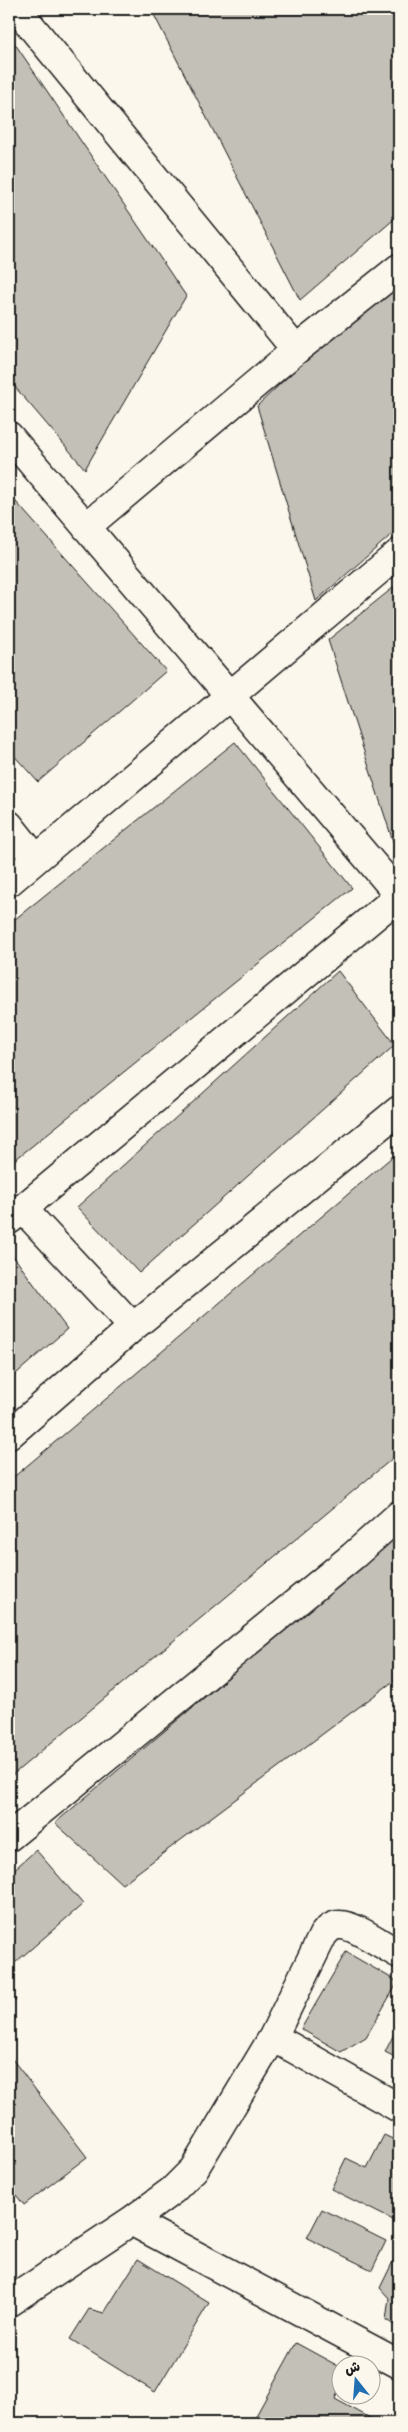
<svg xmlns="http://www.w3.org/2000/svg" width="408" height="2432" viewBox="0 0 408 2432" font-family="Delius,'Playpen Sans Arabic',sans-serif">
<style>
.building{fill:#c3c0b8;stroke:#1c1c1c}
.lines{fill:none;stroke-linecap:round;stroke-linejoin:round}
.minor-casing{stroke:#1c1c1c;stroke-width:31}
.minor{stroke:#fbf7ec;stroke-width:28}
</style>
<rect width="100%" height="100%" fill="#fbf7ec"/>
<filter id="ink" filterUnits="userSpaceOnUse"><feTurbulence type="fractalNoise" baseFrequency=".02" numOctaves="2"/><feDisplacementMap in="SourceGraphic" scale="10" xChannelSelector="R" yChannelSelector="G"/><feConvolveMatrix kernelMatrix="1 2 1 2 8 2 1 2 1" color-interpolation-filters="sRGB"/></filter>
<g filter="url(#ink)">
<path class="building" d="M151 9H399V215L300 300Z
M9 35 186 296 85 469 9 380Z
M399 271V528L316 601 257 406Z
M9 494 166 671 38 782 9 750Z
M399 583V855L398 857 328 640Z
M235 742 352 888 11 1163 9 1160V924Z
M338 971 395 1045 139 1273 77 1207Z
M399 1151V1453L10 1777 9 1481Z
M14 1257 67 1329 9 1380V1262Z
M399 1534V1677L122 1884 55 1823Z
M36 1850 83 1904 9 1968V1874Z
M346 1952 398 1982 366 2037 341 2052 301 2029Z
M9 1992 16 2000 9 2007Z
M399 2024V2059L385 2052Z
M9 2055 87 2157 24 2205 9 2186Z
M384 2135 399 2142V2223L331 2189 346 2158 367 2168Z
M322 2209 386 2241 372 2270 307 2238Z
M399 2249V2328L386 2320 389 2298 380 2288Z
M138 2259 209 2303 155 2392 70 2339 89 2309 104 2313Z
M296 2343 340 2367V2388L335 2399 372 2419 369 2423H252Z"/>
<g class="lines">
<g class="minor-casing">
<path id="minor" d="M17 9 296 350
M9 436 399 895
M86 527 296 350 399 268
M9 825 36 859
M9 882 399 553
M23 1209 133 1327
M9 1220 399 896
M9 1435 133 1327 399 1110
M9 1837 353 1556 399 1515
M273 2037 399 2108
M131 2221 399 2364
M9 2302 131 2221 173 2190 194 2169 273 2037 323 1935C327 1930 332 1925 339 1925 354 1924 385 1947 399 1954"/>
</g>
<use href="#minor" class="minor"/>
</g>
</g>
<rect width="408" height="2432" fill="none" stroke="#fbf7ec" stroke-width="30"/>
<rect x="15" y="15" width="378" height="2402" fill="none" stroke="#1c1c1c" stroke-width="2" filter="url(#ink)"/>
<g transform="translate(356 2380) rotate(343)"><circle r="24" fill="#fbf7ec" stroke="#a29f99"/>
<path d="M0-4L9 19L0 12L-9 19Z" fill="#1f6fb2"/>
<text y="-8" font-size="14" font-weight="bold" text-anchor="middle" fill="#1c1c1c">ش</text>
</g>
</svg>
